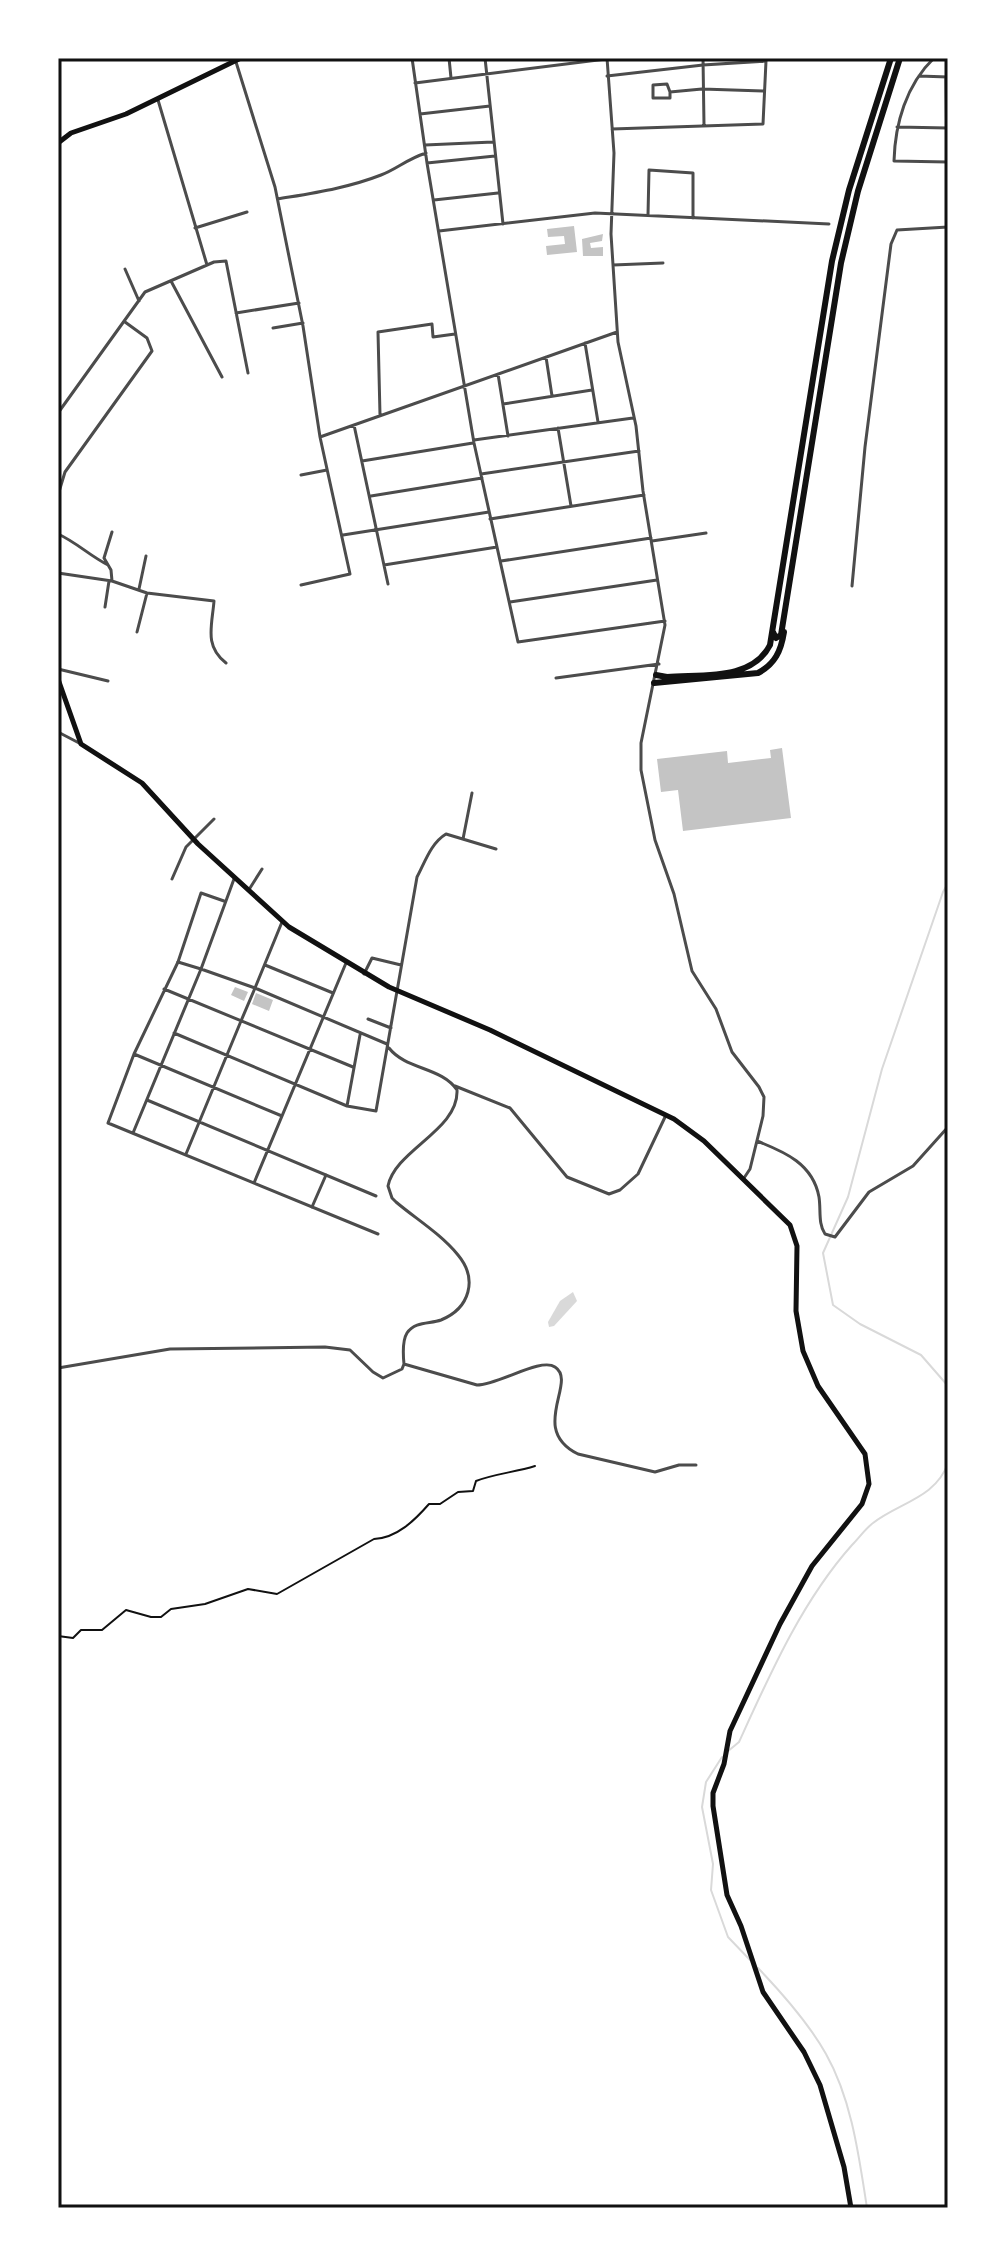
<svg xmlns="http://www.w3.org/2000/svg" width="1006" height="2266" viewBox="0 0 1006 2266" font-family="'IBM Plex Sans',sans-serif">
<style>
.water{fill:#d9d9d9}
.lines{fill:none;stroke-linecap:round;stroke-linejoin:round}
.stream{stroke:#d9d9d9;stroke-width:2}
.building{fill:#c4c4c4}
.path{stroke:#111;stroke-width:2}
.pedestrian{stroke:#4c4c4c;stroke-width:3}
.minor{stroke:#4c4c4c;stroke-width:3}
.secondary{stroke:#111;stroke-width:5}
.primary{stroke:#111;stroke-width:6}
.neatline{fill:none;stroke:#111;stroke-width:3}
</style>
<rect width="100%" height="100%" fill="#fff"/>
<path class="water" d="M573 1292 577 1301 554 1326 549 1327 548 1322 560 1301Z"/>
<g class="lines">
<path class="stream" d="M948 883 943 892 882 1069 848 1197 823 1253 833 1305 860 1324 921 1355 948 1386
M727 1752 739 1742C770 1674 802 1601 852 1545 859 1538 865 1529 873 1523 898 1503 936 1498 948 1463
M722 1757 706 1782 702 1807 713 1864 711 1890 728 1937 750 1960
M758 1968C783 1994 808 2022 826 2054 852 2100 859 2157 867 2208"/>
</g>
<path class="building" d="M574 226 577 252 547 255 546 246 565 244 564 236 548 237 547 229Z
M603 234 602 241 590 243 591 248 603 247V256H583L582 239Z
M782 748 791 818 683 831 678 790 661 792 657 759 727 751 728 763 771 758 770 750Z
M235 987 248 992 244 1001 231 995Z
M256 993 273 1000 269 1011 252 1004Z"/>
<g class="lines">
<path class="path" d="M58 1636 73 1638 81 1630H102L126 1610 151 1617H161L171 1609 205 1604 248 1589 277 1594 374 1539C397 1538 415 1520 429 1504H440L458 1492 473 1491 476 1481C494 1474 516 1472 535 1466"/>
<path class="pedestrian" d="M449 58 451 78
M607 76 703 65
M178 962 201 969
M241 1021 255 988
M312 1207 326 1175"/>
<path class="minor" d="M412 58 427 163 474 443 518 642 665 621
M485 58 503 224
M607 58 614 153 611 234 618 342 636 426 643 491 665 625 641 743V770L655 840 674 894 692 971 716 1009 732 1052 759 1087 764 1097 763 1116 750 1169 744 1178
M703 58 704 125
M934 58C906 85 895 124 894 161L948 162
M236 62 275 187 303 326 320 437 350 574 301 585
M919 76 948 77
M946 77 947 162
M415 83 606 59
M670 92 667 84 653 85V98H670V92L702 89 763 91
M158 100 207 265
M420 114 490 106
M897 127 948 128
M612 129 763 124 766 61 703 65
M425 145 493 142
M427 163 495 156
M278 199C313 193 348 188 381 175 397 169 407 159 426 153
M434 200 498 193
M648 215 649 170 693 173V218
M195 228 247 212
M439 231 595 213 829 224
M613 265 663 263
M125 269 139 301
M171 281 222 377
M236 313 299 303
M273 328 303 323
M585 343 598 422
M546 357 552 396
M498 374 508 436
M503 404 592 390
M58 413 145 292 214 262 226 261 248 373
M380 415 378 332 432 324 433 337 455 334
M354 425 388 584
M558 428 571 506
M320 437 617 332
M474 440 633 418
M362 461 473 443
M481 474 639 451
M301 475 327 470
M58 495 65 472 152 351 147 338 125 322
M371 496 482 478
M490 519 644 495
M58 534C76 542 90 556 108 565
M343 535 489 512
M652 541 706 533
M501 561 651 538
M384 565 497 547
M58 573 112 581 147 593 214 601C212 626 204 646 226 663
M112 581 111 570 104 558 112 532
M852 586 865 447 891 244 897 230 948 227
M139 589 146 556
M510 602 657 580
M105 607 109 581
M137 632 147 593
M58 669 108 681
M556 678 659 664
M58 732 81 744
M463 839 472 793
M172 879 186 847 214 819
M250 888 262 869
M224 901 201 893 178 962 134 1054 108 1123 378 1234
M265 965 333 993
M201 969 255 988 387 1044
M364 974 372 958 401 965
M255 988 282 922
M164 989 353 1067
M368 1019 391 1028
M174 1033 347 1106 376 1111 417 877C425 862 431 843 446 834L496 849
M389 1048C406 1070 442 1067 457 1090 459 1130 395 1150 388 1186L392 1198 396 1202C416 1219 441 1234 458 1255 478 1279 470 1308 441 1320 430 1324 415 1321 407 1333 402 1341 403 1354 404 1364
M134 1054 282 1116
M455 1086 510 1108 567 1177 609 1194 620 1190 638 1174 666 1115
M147 1100 376 1196
M347 1106 360 1035
M133 1133 201 969 234 879
M757 1141C785 1152 813 1164 819 1197 821 1210 818 1224 825 1234L835 1237 869 1192 913 1166 948 1127
M186 1154 241 1021
M254 1183 346 963
M404 1364 477 1385C498 1385 541 1357 555 1367 578 1382 528 1429 578 1454L655 1472 679 1465H696
M58 1368 170 1349 325 1347 350 1350 373 1372 383 1378 402 1369 404 1364"/>
<path class="secondary" d="M58 143 71 133 126 114 241 58
M58 679 81 744 142 783 198 844 289 927 389 987 490 1030 674 1119 704 1141 790 1225 797 1246 796 1311 803 1351 818 1386 865 1454 869 1484 862 1504 812 1566 780 1624 730 1731 724 1764 713 1793V1806L727 1895 741 1926 763 1992 804 2052 820 2085 844 2167 851 2208"/>
<path class="primary" d="M773 632 776 638 781 635 841 263 858 191 900 58
M656 675 667 677C702 674 752 681 770 645L832 261 849 190 891 58
M654 683 758 673C775 664 781 651 784 632"/>
</g>
<rect width="1006" height="2266" fill="none" stroke="#ffffff" stroke-width="120"/>
<rect x="60" y="60" width="886" height="2146" class="neatline"/>
</svg>
